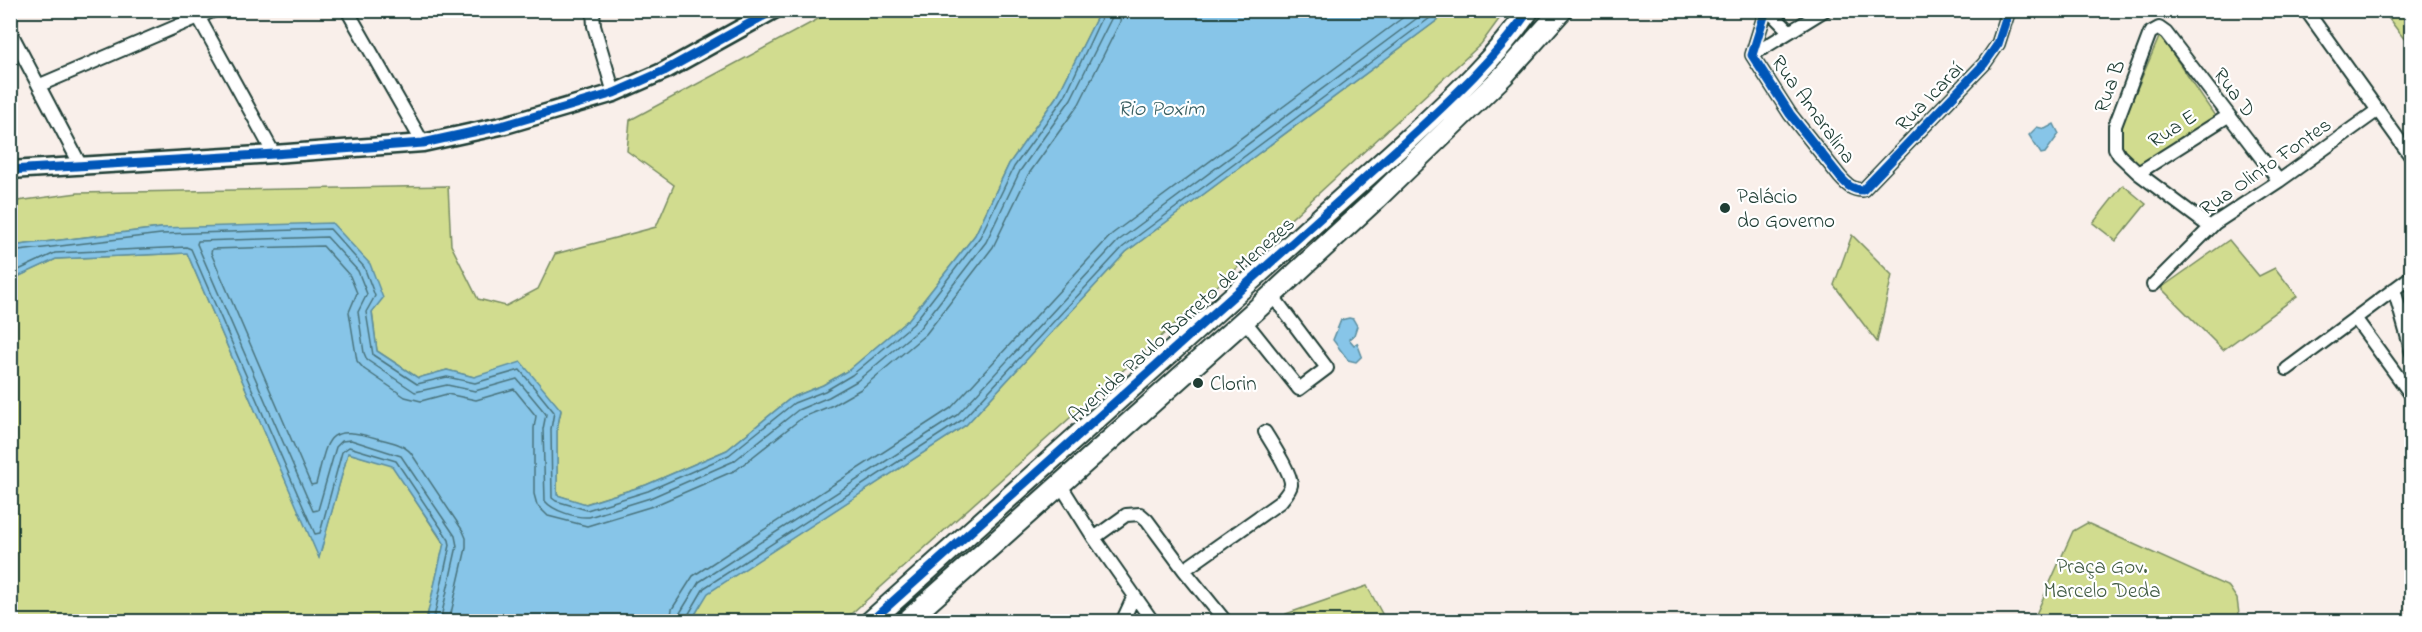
<svg xmlns="http://www.w3.org/2000/svg" width="2422" height="632" viewBox="0 0 2422 632" font-family="'Indie Flower',sans-serif">
<style>
.green{fill:#d1dc8f;stroke:#788c62;stroke-width:1.5}
.water{fill:#87c5e8;stroke:#5d8fa0;stroke-width:1.5}
.lines{fill:none;stroke-linecap:round;stroke-linejoin:round}
.shore{stroke:#49737c;stroke-width:1.5}
.street-casing{stroke:#1f3d34;stroke-width:16}
.secondary-casing{stroke:#1f3d34;stroke-width:21}
.primary-casing{stroke:#1f3d34;stroke-width:24}
.street{stroke:#fff;stroke-width:12}
.secondary{stroke:#fff;stroke-width:16}
.primary{stroke:#fff;stroke-width:20}
.cycleway-casing{stroke:#fff;stroke-width:13}
.cycleway{stroke:#0057b8;stroke-width:9}
.poi-dot{fill:#1f3d34;stroke:#fff;stroke-width:2}
.labels{text-anchor:middle;stroke-width:4.5;stroke-linejoin:round;paint-order:stroke}
.street-label{font-size:21px;fill:#1f3d34;stroke:#fff}
.poi-label{font-size:21px;fill:#1f3d34;stroke:#fff;text-anchor:start}
.park-label{font-size:21px;fill:#435d46;stroke:#fff}
.water-label{font-size:22px;font-style:italic;fill:#395f61;stroke:#fff}
</style>
<rect width="100%" height="100%" fill="#f9efea"/>
<filter id="ink" filterUnits="userSpaceOnUse"><feTurbulence type="fractalNoise" baseFrequency=".0167" numOctaves="2"/><feDisplacementMap in="SourceGraphic" scale="12" xChannelSelector="R" yChannelSelector="G"/><feConvolveMatrix kernelMatrix="1 2 1 2 8 2 1 2 1" color-interpolation-filters="sRGB"/></filter>
<g filter="url(#ink)">
<path class="green" d="M833 11H1100L1059 93 1009 164 975 235 909 319 849 370 823 385 791 398 727 450 646 485 585 504 557 495V429L561 411 474 377 447 370 418 378 377 351 372 312 161 228 11 246 10 202 78 193 448 186 451 245 478 299 506 306 538 289 555 254 656 227 674 185 627 151 630 120Z
M1444 11H1505L1481 44 1244 262 843 621 691 622 707 593 966 425 1126 252 1439 19Z
M2383 11H2411V48Z
M2160 35 2215 116 2137 169 2113 145Z
M2123 185 2146 204 2116 241 2093 223Z
M1852 235 1892 275 1877 342 1834 285Z
M2229 240 2259 276 2275 268 2297 296 2223 350 2161 288Z
M187 253 319 557 348 453 392 465 444 544 426 621H11L10 280 56 259Z
M2087 523 2229 587 2237 599 2240 621H2033L2073 531Z
M1367 586 1386 621H1289L1286 614Z"/>
<path class="water" d="M1100 11H1444L1439 19 1126 252 966 425 708 593 691 621H426L444 543 392 466 348 453 319 558 187 253 56 259 11 280V246L161 228 332 223 370 264 383 298 372 312 377 351 418 378 447 370 474 377 521 362 561 410 557 429V495L586 504 646 485 727 450 791 398 823 385 849 370 909 319 975 235 1009 164 1059 93Z
M2054 124 2059 134 2045 153 2041 154 2029 135 2037 127 2045 129Z
M1349 318 1353 319 1357 326 1354 335 1349 339 1354 345 1357 343 1362 356 1356 362 1348 360 1333 340 1341 320Z"/>
<g class="lines">
<path class="shore" d="M10 252 161 234 330 229 364 267 375 296 366 312 373 355 417 384 447 377 475 383 520 370 554 412 551 429 552 498 556 501 587 510 648 491 729 455 794 403 825 391 852 375 913 324 980 237 1014 167 1065 96 1105 10
M10 274 55 253 186 247 191 249 315 534 320 533 342 452 349 447 396 461 449 540 450 545 433 622
M440 622 457 546 455 536 401 456 351 440 342 441 336 447 318 510 313 511 197 244 198 241 327 237 358 271 367 294 358 312 364 353 367 360 415 392 447 385 475 391 517 379 546 414 543 429 545 501C553 511 576 518 589 517L650 498 734 461 798 410 829 397 857 381 919 329 986 242 1020 171 1071 99 1111 19 1113 10
M449 622 466 548V538L463 531 411 453C402 443 388 441 376 438 324 423 328 440 316 484L311 485 211 253 212 249 323 246 350 276 357 293 349 312 357 361 364 369 405 397 421 401 447 394 476 400 514 389 536 416 534 428V494L537 505 548 516 587 526 653 506 736 470 803 417 833 405 861 389 926 334 993 247 1028 175 1079 104 1120 22 1122 10
M670 622 672 609 693 576 951 408 1112 234 1413 10
M679 622 680 613 699 582 957 415 1118 241 1428 10
M686 622 687 617 704 588 962 420 1123 247 1434 15 1437 10"/>
<g class="street-casing">
<path id="street" d="M347 10 423 143
M593 10 594 26 614 93
M1766 10 1752 55 1790 114 1840 177C1847 185 1852 190 1863 190L1984 64 1998 44 2009 10
M1768 10 1789 31
M2306 10 2412 158
M199 18 274 154
M10 31 81 166
M1752 55 1825 10
M40 85 215 10
M2138 173 2228 116
M2210 227 2138 173 2119 155 2115 148V126L2150 33 2159 28 2166 33 2279 181
M2153 285 2215 223 2279 181 2378 110
M2394 289 2412 353
M2355 318 2412 396
M1244 320 1299 389 1327 368 1272 295
M2287 369 2412 276
M1060 484 1094 538 1153 622
M1094 538 1126 515 1140 514 1147 520 1184 570 1226 622
M1184 570 1280 502C1284 497 1290 491 1291 485 1292 474 1271 442 1265 432
M1122 622 1134 596"/>
</g>
<g class="secondary-casing">
<path id="secondary" d="M10 170 274 154 423 143 505 125 614 93 664 71 774 10"/>
</g>
<g class="primary-casing">
<path id="primary" d="M870 622 1406 141C1450 100 1494 60 1529 10
M906 622 1258 308 1376 199 1503 76 1562 10"/>
</g>
<use href="#street" class="street"/>
<use href="#secondary" class="secondary"/>
<use href="#primary" class="primary"/>
<g class="cycleway-casing">
<path id="cycleway" d="M1766 10 1752 55 1790 114 1840 177C1847 185 1852 190 1863 190L1984 64 1998 44 2009 10
M10 170 274 154 423 143 505 125 614 93 664 71 774 10
M870 622 1406 141C1450 100 1494 60 1529 10"/>
</g>
<use href="#cycleway" class="cycleway"/>
</g>
</g>
<g class="poi-dot">
<circle cx="1725" cy="208" r="6"/>
<circle cx="1198" cy="383" r="6"/>
</g>
<g class="labels">
<g class="street-label">
<text transform="translate(2109 86) rotate(-70)" y="7">Rua B</text>
<text transform="translate(2235 92) rotate(53)" y="7">Rua D</text>
<text transform="translate(1929 96) rotate(-46)" y="7">Rua Icaraí</text>
<text transform="translate(1814 109) rotate(54)" y="7">Rua Amaralina</text>
<text transform="translate(2172 128) rotate(-33)" y="7">Rua E</text>
<text transform="translate(2265 166) rotate(-35)" y="7">Rua Olinto Fontes</text>
<text transform="translate(1181 319) rotate(-42)" y="7">Avenida Paulo Barreto de Menezes</text>
</g>
<g class="poi-label">
<text x="1737" y="203">Palácio<tspan x="1737" dy="24">do Governo</tspan></text>
<text x="1210" y="390">Clorin</text>
</g>
<g class="park-label">
<text x="2102" y="573">Praça Gov.<tspan x="2102" dy="24">Marcelo Deda</tspan></text>
</g>
<g class="water-label">
<text x="1161" y="115">Rio Poxim</text>
</g>
</g>
<rect width="2422" height="632" fill="none" stroke="#fff" stroke-width="36"/>
<rect x="18" y="18" width="2386" height="596" fill="none" stroke="#1f3d34" stroke-width="2" filter="url(#ink)"/>
</svg>
